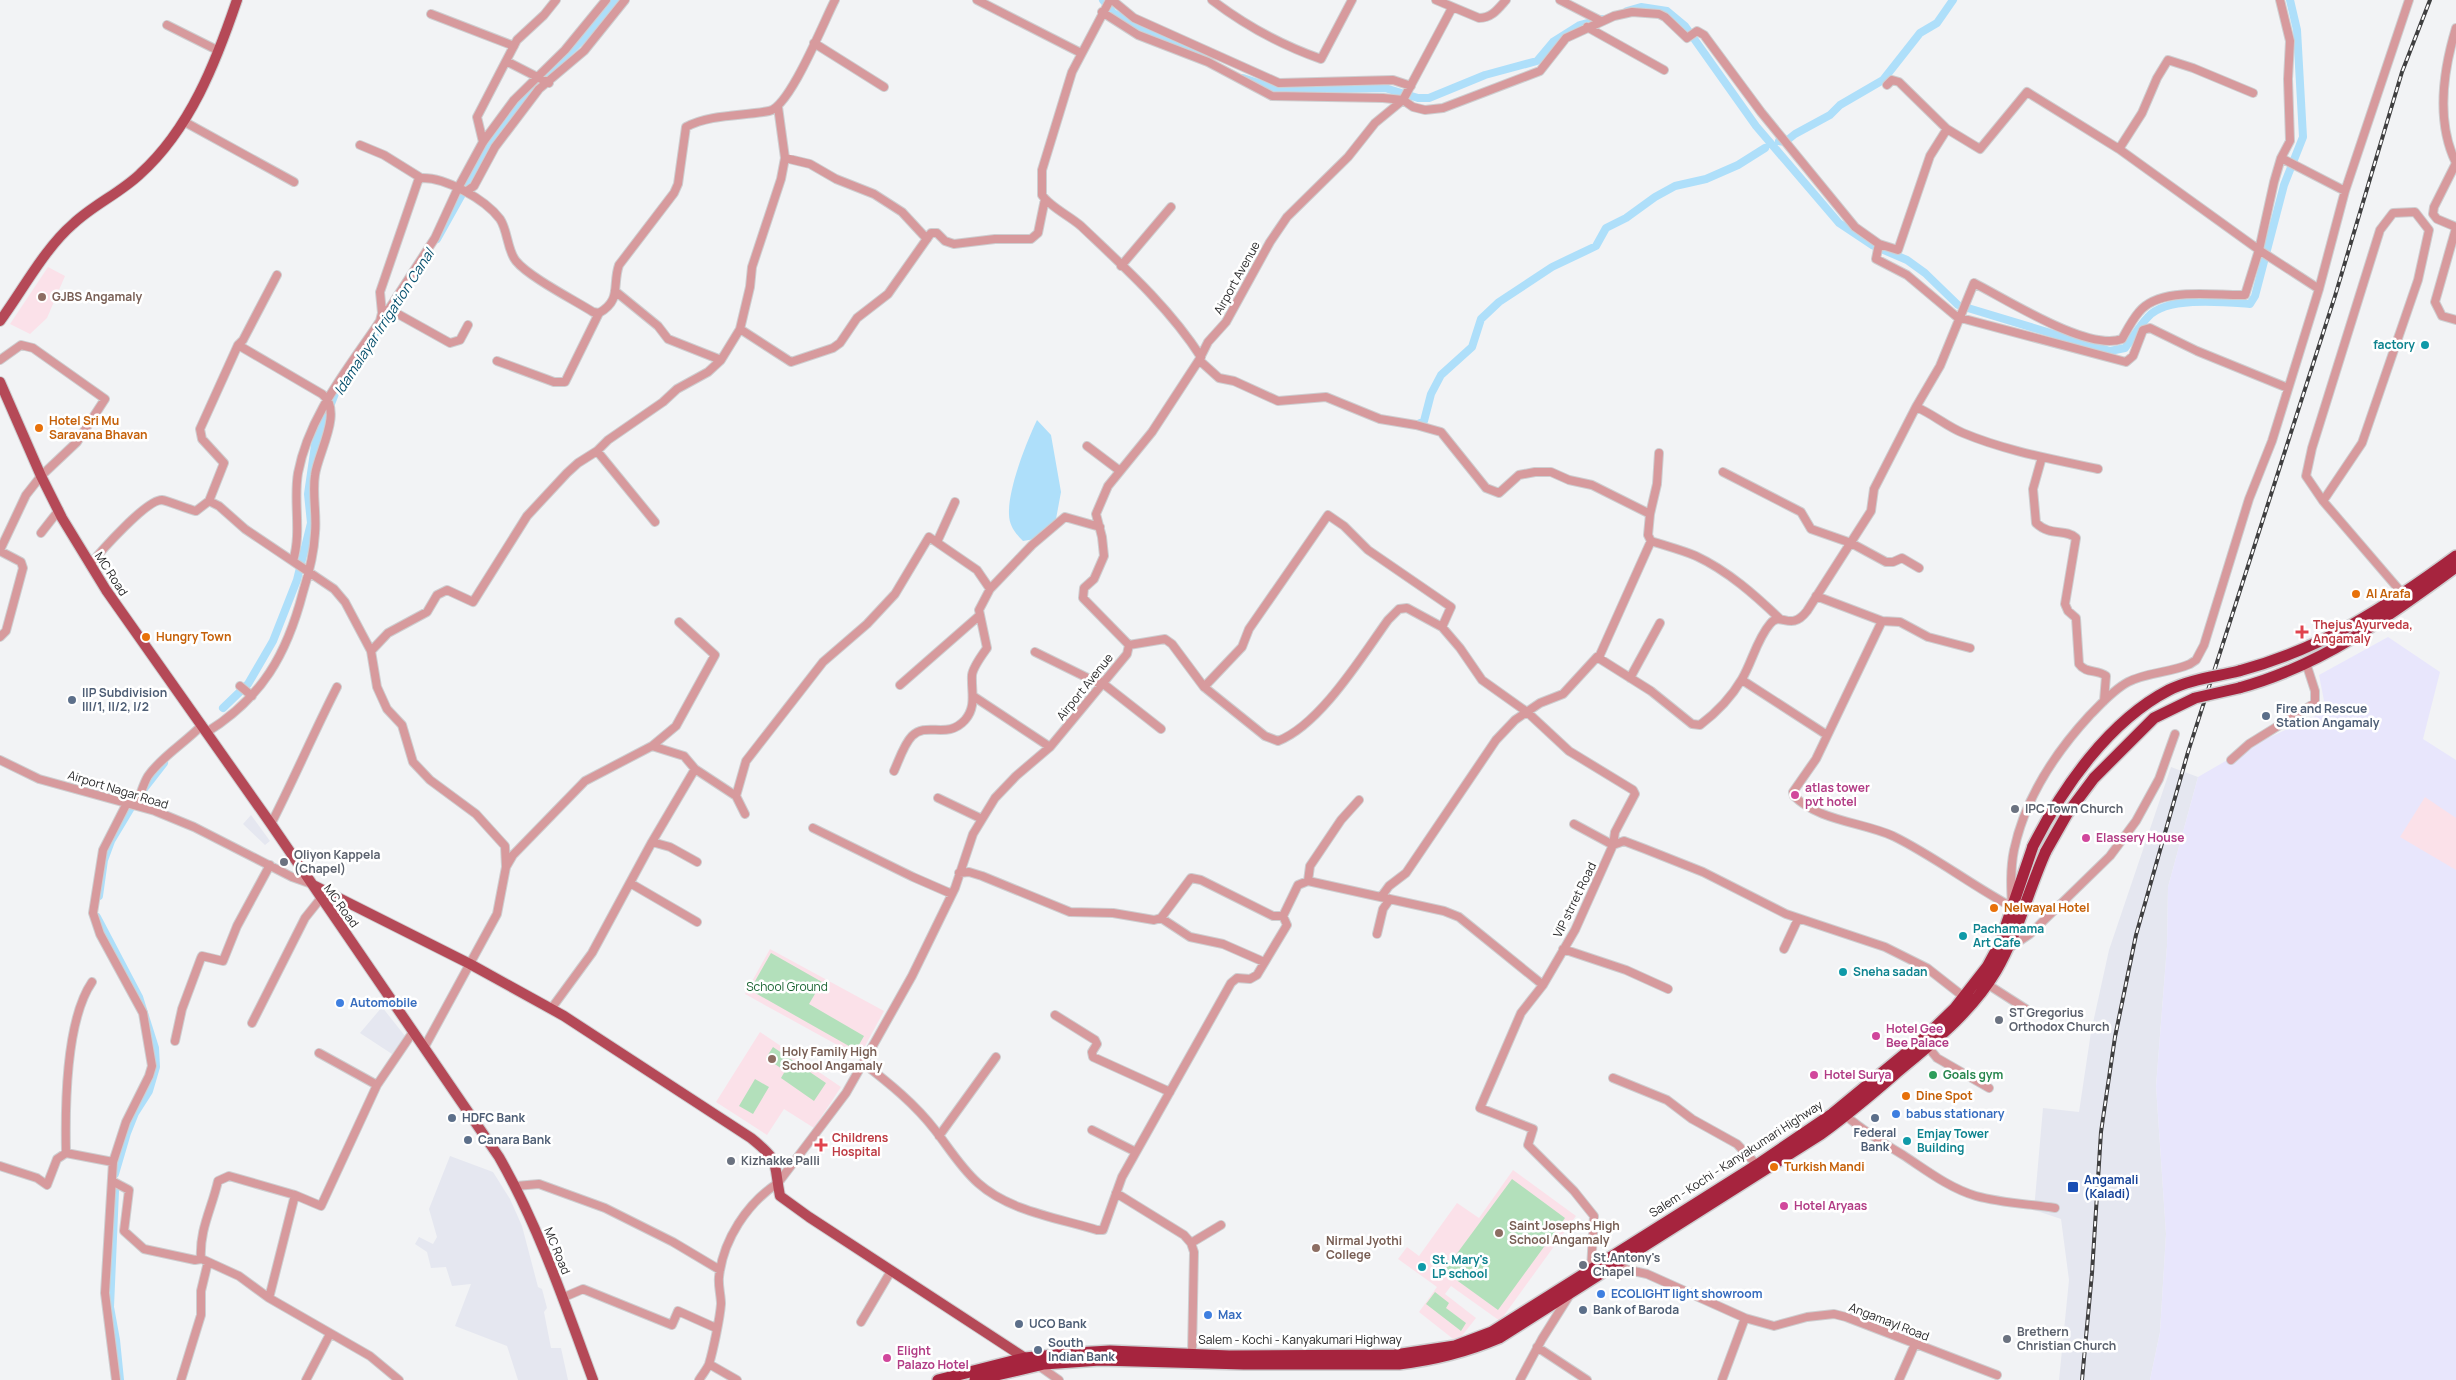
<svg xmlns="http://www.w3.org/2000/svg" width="2456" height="1380" viewBox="0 0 2456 1380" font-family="Manrope,sans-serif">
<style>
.built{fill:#e5e7f0}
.industrial{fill:#e8e6fc}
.education{fill:#fbe1e9}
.green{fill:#b3e0bb}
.water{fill:#aedffa}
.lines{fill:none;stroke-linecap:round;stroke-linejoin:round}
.canal{stroke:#aedffa;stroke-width:8}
.minor-casing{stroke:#ceced0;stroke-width:10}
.major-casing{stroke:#ceced0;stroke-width:12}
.highway-casing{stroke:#ceced0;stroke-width:14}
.minor{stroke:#d79a9d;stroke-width:8}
.major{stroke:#b54957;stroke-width:10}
.highway{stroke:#a6243e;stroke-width:11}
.rail-casing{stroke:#3f3f40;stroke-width:4}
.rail{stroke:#fff;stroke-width:2;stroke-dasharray:5.5;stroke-linecap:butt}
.highway-bridge-casing{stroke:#ceced0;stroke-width:14;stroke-linecap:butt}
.highway-bridge{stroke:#a6243e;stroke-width:11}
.education-dot{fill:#8d6e63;stroke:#fff;stroke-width:2}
.culture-dot{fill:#0f9aa8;stroke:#fff;stroke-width:2}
.food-dot{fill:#e8710a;stroke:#fff;stroke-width:2}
.health-dot{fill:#e0444e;stroke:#fff;stroke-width:2}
.service-dot{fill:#5c6f8a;stroke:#fff;stroke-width:2}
.hotel-dot{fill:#d1479c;stroke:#fff;stroke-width:2}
.worship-dot{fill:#6b7280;stroke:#fff;stroke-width:2}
.shop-dot{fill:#3f7fe0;stroke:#fff;stroke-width:2}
.leisure-dot{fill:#2e9e5b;stroke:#fff;stroke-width:2}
.transit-dot{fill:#1a4fb4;stroke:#fff;stroke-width:2}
.labels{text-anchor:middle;stroke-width:5;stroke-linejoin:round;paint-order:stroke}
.street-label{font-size:12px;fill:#282829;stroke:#fff}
.education-label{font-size:12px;font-weight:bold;fill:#785e54;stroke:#fff;text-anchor:start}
.culture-label{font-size:12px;font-weight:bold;fill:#0d838f;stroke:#fff;text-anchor:start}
.food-label{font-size:12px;font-weight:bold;fill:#c56008;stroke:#fff;text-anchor:start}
.health-label{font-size:12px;font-weight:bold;fill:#be3a42;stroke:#fff;text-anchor:start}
.service-label{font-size:12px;font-weight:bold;fill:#4e5e75;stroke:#fff;text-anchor:start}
.hotel-label{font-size:12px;font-weight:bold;fill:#b23c85;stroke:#fff;text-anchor:start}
.worship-label{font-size:12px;font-weight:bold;fill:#5b616d;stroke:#fff;text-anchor:start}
.park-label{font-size:12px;fill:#186331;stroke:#fff}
.shop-label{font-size:12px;font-weight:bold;fill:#366cbe;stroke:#fff;text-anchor:start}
.leisure-label{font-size:12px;font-weight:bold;fill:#27864d;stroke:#fff;text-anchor:start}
.transit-label{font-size:12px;font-weight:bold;fill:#164399;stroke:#fff;text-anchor:start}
.water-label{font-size:14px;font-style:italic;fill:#054f6d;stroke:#fff}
</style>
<rect width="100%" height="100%" fill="#f2f3f5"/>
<path class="built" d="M2171 767 2198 777 2168 887 2167 946 2156 1086 2166 1234 2160 1332 2150 1380H2059L2069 1280 2061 1219 2034 1210 2043 1108 2079 1112 2091 1032 2109 950Z
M251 815 270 841 265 845 243 824Z
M382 1007 405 1036 392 1054 360 1033Z
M450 1156 493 1172 510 1199 522 1226 538 1287 542 1289 547 1308 544 1312 551 1348H561L568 1380H518L507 1346 455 1326 471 1284 452 1286 446 1267 431 1268 427 1252 415 1244 419 1237 433 1244 437 1237 429 1209Z"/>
<path class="industrial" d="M2388 637 2440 672 2423 739 2456 760V1380H2150L2160 1332 2166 1234 2156 1086 2167 946 2168 887 2198 777 2255 744 2326 711 2319 675Z"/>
<path class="education" d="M48 267 65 276 47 318 30 334 10 324Z
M2425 797 2456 818V870L2400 837Z
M770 949 884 1011 859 1057 745 994Z
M760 1032 841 1087 814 1128 784 1109 767 1135 716 1102Z
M1513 1170 1576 1216 1500 1321 1451 1286 1445 1294 1476 1318 1457 1342 1419 1312 1437 1287 1398 1259 1407 1247 1419 1256 1457 1203 1479 1218Z"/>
<path class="green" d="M771 953 822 982 809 1004 864 1036 856 1050 750 990Z
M773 1047 826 1083 814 1101 781 1078 785 1071 766 1058Z
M755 1079 769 1087 753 1114 739 1106Z
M1512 1179 1565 1218 1498 1310 1444 1271Z
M1435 1292 1449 1303 1446 1308 1466 1323 1461 1331 1426 1304Z"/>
<path class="water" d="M1037 420 1051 435 1061 492 1056 519 1035 539 1023 541C1016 534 1009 526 1009 514 1008 489 1026 443 1037 420Z"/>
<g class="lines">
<path class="canal" d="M1103 0 1113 13 1202 57
M1627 11 1641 7 1667 11 1685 26 1756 126 1839 223 1872 245 1907 260 1925 273 1958 305 2110 351 2125 348C2133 338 2139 326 2148 317 2166 296 2224 302 2250 304L2255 296 2284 185 2303 137 2297 30 2290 0
M1243 78 1279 90 1385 88 1418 98H1429L1485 75 1537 61 1553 42 1580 25 1602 19
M1779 141 1785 142 1795 134 1830 115 1840 105 1883 80 1920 33 1937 23 1953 0
M437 239 495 135 535 86 582 40 616 0
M1416 425 1424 421 1431 394 1441 375 1472 347 1481 319 1499 302 1552 267 1596 246 1606 228 1626 218 1655 197 1675 186 1706 179 1738 165 1765 148
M223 708 248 684 273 641 297 580 311 523 308 494 315 445 336 391 407 287
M143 790 164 763
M99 896 104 860 111 841 135 801
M97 917 139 997 155 1048 156 1067 149 1091 135 1113 127 1133 115 1174
M115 1191 110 1307 116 1340 120 1380"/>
<g class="minor-casing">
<path id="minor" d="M977 0 1081 53
M1110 0 1072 72 1042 170V195C1050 207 1070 216 1081 226 1123 266 1169 307 1201 357
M1112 0 1134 18 1279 83 1393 80 1411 86
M1212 0C1246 26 1281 45 1321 59L1352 0
M1436 0 1479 18C1492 18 1498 9 1506 0
M1560 0 1601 21
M1102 12 1138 35 1208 62 1272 96 1383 98 1403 100 1413 107 1425 110 1443 108 1540 71 1566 38 1614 16 1632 12 1659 14 1665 17 1687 38 1697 31 1704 35 1761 112 1855 227 1879 244 1898 250 1930 156 1947 129
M431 14 514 46
M167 25 219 51
M1587 27 1664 70
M814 43 884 87
M549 83 506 61 517 40 544 15 556 0
M1887 85 1892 80 1899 82 1947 129 1980 149 2027 92 2119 149 2262 252 2319 289
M778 107 785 158 810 164 836 179 874 194 902 212 927 239
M183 121 294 182
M483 142 477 117 506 61
M360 145 384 155 421 178
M2119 149 2142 113 2157 78 2168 60 2193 68 2253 93
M2281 158 2345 191
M2456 163C2436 122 2443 71 2456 28
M2456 163 2434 207 2433 214 2437 219 2456 227
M467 191 474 186 495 147 539 89 584 51 625 0
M2456 228 2435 302 2442 316 2456 320
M1879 244 1876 259 1907 275 1957 317 2126 362 2133 356 2143 330 2150 328 2197 351 2288 388
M1121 266 1171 207
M615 291 658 326 668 339 721 360
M389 309 450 343 460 340 468 325
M382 313 380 292 418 181 421 178C445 177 485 199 500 219 508 231 507 250 516 261 529 277 574 300 593 312L599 313
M740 329 791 362 833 348 840 343 857 318 888 294 931 233H937L945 241 954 244 995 239H1031L1038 233 1045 199
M0 360 21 345 33 348 105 399 77 442 41 476 26 495 0 550
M1199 360 1219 378 1234 381 1278 401 1326 397 1380 419 1416 425 1441 432 1486 488 1499 493 1519 475 1535 472H1551L1569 480 1592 485 1650 514 1648 535 1651 541C1666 546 1682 550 1696 556 1728 571 1755 595 1780 619
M497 361 554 382H565L599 313C622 300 612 285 619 265L674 193 678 184 686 127C710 114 743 116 769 111 790 107 824 21 835 0
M1916 407 1940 366 1974 283C2006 299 2088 352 2122 339 2127 330 2132 320 2139 312 2160 286 2215 296 2245 295L2259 250 2274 182 2281 158 2290 141 2288 79 2290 41 2280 0
M1087 446 1120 471
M597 451 655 522
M2042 457 2033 489 2036 523C2051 537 2065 528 2076 538L2065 604 2068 611 2076 618 2079 664C2086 674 2097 669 2106 676L2104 701
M1723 472 1801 512 1811 529 1851 543 1886 562H1893L1902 558 1919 568
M209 501 224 463 202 439 200 429 238 345 243 340 277 275
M2323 501 2362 443 2418 280 2429 230 2415 212 2393 213 2380 230 2312 448 2306 476 2323 501 2402 593
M1650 514 1657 484 1659 453
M41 533 59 510
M937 542 955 502
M0 551 21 562 23 568 6 631 0 637
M293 561C302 531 293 502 298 473 309 415 348 369 380 321L382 313 389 309 435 238 458 188 483 142 514 100 565 50 606 0
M90 565C100 552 147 499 162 500 169 501 187 509 196 511L209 501 219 506 245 529 334 589 345 602 371 651 377 687 387 709 402 725 413 762 430 780 476 814 505 846 506 867
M990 589 1032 545 1065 517 1100 527
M1816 596 1882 621 1900 622 1928 637 1970 648
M1882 621 1816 759 1793 792 1794 796C1819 821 1862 822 1893 836 1934 856 1971 885 2012 907 2011 889 2010 869 2014 850 2025 798 2055 753 2090 715 2101 704 2113 690 2128 682 2147 672 2170 673 2190 664L2196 660 2204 645 2249 499 2272 441 2319 289 2345 191 2409 0
M1129 645 1165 639 1172 644 1204 687 1265 736 1278 741C1320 725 1362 656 1388 620L1399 609 1407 608 1442 627 1460 648 1482 680 1527 712 1569 751 1633 790 1635 794 1615 832 1613 845 1574 824
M371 651 388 633 427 612 437 595 447 590 473 602 527 516 567 473 578 463 597 451 608 440 663 402 677 389 708 372 721 360 740 329 750 287 752 267 781 179 785 158
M1035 652 1100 684
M1599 657 1651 541
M1630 678 1660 623
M1742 680 1827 735
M1101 682 1161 729
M900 685 980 615
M240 686 252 696
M1204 687 1242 647 1249 629 1328 515 1344 526 1368 550 1451 607 1442 627
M973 696 1050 747
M207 732C262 698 287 654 303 592 309 573 314 553 315 533 317 514 312 494 315 475 318 452 344 411 322 394L238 345
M652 746 676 726 715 655 679 622
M0 760 39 779 155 811 194 827 292 877 309 883
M2231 760 2249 744 2315 703V691L2306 663
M938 798 982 819
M136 805C141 795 142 786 148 776 162 756 185 743 202 725
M745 814 736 796 746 761 823 662 867 624 895 594 929 537 977 570 990 589 979 610 987 648C982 655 973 667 972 675 971 692 977 706 965 720 947 740 927 721 912 736 904 744 899 760 894 771
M271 824C294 779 314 732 337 687
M813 828 913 877 952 894
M652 842 695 769
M959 873 969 872 982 876 1070 912 1113 913 1154 920 1161 918 1191 878 1201 880 1273 916H1283L1298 885 1308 881 1444 911 1459 917 1543 985
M1308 881 1310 866 1341 820 1359 800
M630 883 697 922
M1381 897 1389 886 1406 873 1496 740 1515 720 1540 703 1563 694 1597 657 1651 691 1692 724 1700 725C1716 713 1732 696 1742 679 1752 662 1757 639 1770 624 1781 610 1790 633 1807 611L1871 511 1874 489 1916 407C1933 414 1946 426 1963 433 2006 451 2052 459 2098 469
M1161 918 1190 937 1223 944 1264 962
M1377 934 1383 909 1390 899
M2009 948 2030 934 2110 856 2136 821 2159 779 2175 734
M1563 949 1626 970 1668 989
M1784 949 1798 919
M1987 984 2026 1009
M551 1009 592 953 652 842 670 847 697 862
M1055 1015 1095 1040 1097 1044 1092 1052 1093 1057 1170 1092
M252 1023 305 918 321 898
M175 1041 182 1009 201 958 202 956 223 961 237 926 270 865
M1928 1047 1937 1058 1989 1088
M424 1048 497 914 506 867 513 855 585 781 652 746 684 756 695 769 736 796
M319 1053 377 1085
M863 1063C889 1083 915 1104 935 1130 949 1148 961 1168 978 1183 1009 1211 1058 1218 1097 1230H1103L1122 1177 1231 983 1237 978 1250 979 1257 975 1287 925 1283 916
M1613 1078 1667 1100 1692 1119 1737 1144 1757 1165
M1846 1116C1864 1131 1883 1143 1903 1155 1926 1170 1949 1188 1976 1196 2001 1203 2029 1204 2055 1208
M1092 1130 1136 1152
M939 1136 996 1057
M66 1153C65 1106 66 1020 92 982
M0 1166 37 1178 47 1185 57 1159 66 1153 113 1162
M112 1181 129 1190 124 1231 144 1249 195 1260 201 1259C199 1230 212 1208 218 1181L229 1176 295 1195 269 1298 370 1356 399 1380
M516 1186 539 1184 605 1208 673 1242 720 1270
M1116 1193 1184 1235 1191 1243 1194 1252 1192 1354
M295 1195 321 1206 377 1085 413 1032
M1191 1243 1221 1225
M204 1260 239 1276 269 1298
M1611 1266 1647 1274 1745 1318 1774 1326 1807 1317 1834 1314 1846 1317 1997 1375
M1591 1269 1594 1216 1574 1191 1528 1145 1533 1129 1480 1108 1521 1013 1543 985 1575 930 1613 845 1624 841 1645 849 1703 872 1786 914 1885 947 1927 968 1964 997
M562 1298 583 1289 672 1325 678 1311 716 1328
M861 1322 891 1271
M1537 1347 1587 1380
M709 1364 737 1380
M1036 1364 1059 1380
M116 1380 105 1293 113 1162 126 1122 149 1076 152 1066 143 1013 100 934 93 913 103 850 127 803
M181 1380 201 1315V1291L208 1262
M306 1380 330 1334
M699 1380C702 1375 707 1369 709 1364 713 1351 720 1318 721 1304 721 1295 718 1286 719 1277 723 1240 747 1203 778 1183L846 1093 871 1049 912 976 955 888 973 834 995 798 1016 776 1050 747 1127 654 1129 645 1083 598 1084 588 1094 579 1104 556 1102 537 1096 514 1108 486 1152 432 1199 360 1208 342 1226 322 1270 242 1287 217 1348 157 1375 123 1403 100 1452 8
M1520 1380 1542 1339 1569 1296
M1722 1380 1745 1318
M1899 1380 1915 1344"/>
</g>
<g class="major-casing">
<path id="major" d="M0 321C22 291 45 248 73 224 93 205 120 193 140 174 190 129 216 62 237 0
M0 382 41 476 62 518 106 590 271 824 499 1157C539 1227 565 1304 593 1380
M313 885 470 964 564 1016 751 1138C781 1162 773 1161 780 1196L809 1217 1025 1358"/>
</g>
<g class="highway-casing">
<path id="highway" d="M2239 671C2322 649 2388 606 2456 556
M2239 688C2321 666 2388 617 2456 567
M938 1380 1025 1358 1075 1353 1110 1351 1229 1356 1395 1355 1455 1346 1492 1332 1757 1165 1832 1114 1923 1039 1955 1008 1987 967 2000 943 2033 846
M975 1380 1044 1364 1100 1360 1244 1364H1399C1434 1360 1466 1352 1499 1338L1821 1134C1847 1115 1871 1095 1895 1074 1932 1043 1971 1013 1996 971 2018 933 2028 891 2046 851"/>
</g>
<use href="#minor" class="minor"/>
<use href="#major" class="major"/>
<use href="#highway" class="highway"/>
<g class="rail-casing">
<path id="rail" d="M2082 1380 2092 1273 2101 1132 2115 1037 2136 935 2188 752 2335 296 2402 72 2430 0"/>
</g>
<use href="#rail" class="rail"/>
<g class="highway-bridge-casing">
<path id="highway-bridge" d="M2033 846C2063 787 2109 721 2169 690 2191 679 2215 677 2239 671
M2046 851 2067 814 2094 778 2154 718 2195 698 2239 688"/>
</g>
<use href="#highway-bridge" class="highway-bridge"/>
</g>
<g class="education-dot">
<circle cx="42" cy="297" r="5"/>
<circle cx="772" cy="1059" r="5"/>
<circle cx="1499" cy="1233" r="5"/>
<circle cx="1316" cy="1248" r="5"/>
</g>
<g class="culture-dot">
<circle cx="2425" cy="345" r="5"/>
<circle cx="1963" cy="936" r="5"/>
<circle cx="1843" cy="972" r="5"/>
<circle cx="1907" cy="1141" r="5"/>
<circle cx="1422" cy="1267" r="5"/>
</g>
<g class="food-dot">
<circle cx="39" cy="428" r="5"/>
<circle cx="2356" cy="594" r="5"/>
<circle cx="146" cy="637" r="5"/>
<circle cx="1994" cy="908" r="5"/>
<circle cx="1906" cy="1096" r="5"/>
<circle cx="1774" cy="1167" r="5"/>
</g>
<g class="health-dot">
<path d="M2299.5 624.5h5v5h5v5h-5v5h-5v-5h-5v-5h5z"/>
<path d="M818.5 1137.5h5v5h5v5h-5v5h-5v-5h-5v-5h5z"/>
</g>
<g class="service-dot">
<circle cx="72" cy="700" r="5"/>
<circle cx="2266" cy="716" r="5"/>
<circle cx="452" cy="1118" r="5"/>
<circle cx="1875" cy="1118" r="5"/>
<circle cx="468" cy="1140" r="5"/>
<circle cx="1583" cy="1310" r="5"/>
<circle cx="1019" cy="1324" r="5"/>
<circle cx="1038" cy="1350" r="5"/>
</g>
<g class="hotel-dot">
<circle cx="1795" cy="795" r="5"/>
<circle cx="2086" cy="838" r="5"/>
<circle cx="1876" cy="1036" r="5"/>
<circle cx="1814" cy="1075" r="5"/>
<circle cx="1784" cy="1206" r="5"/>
<circle cx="887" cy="1358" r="5"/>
</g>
<g class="worship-dot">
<circle cx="2015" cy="809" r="5"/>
<circle cx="284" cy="862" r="5"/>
<circle cx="1999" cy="1020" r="5"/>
<circle cx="731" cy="1161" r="5"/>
<circle cx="1583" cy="1265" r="5"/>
<circle cx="2007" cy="1339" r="5"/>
</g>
<g class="shop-dot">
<circle cx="340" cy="1003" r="5"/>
<circle cx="1896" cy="1114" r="5"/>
<circle cx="1601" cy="1294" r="5"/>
<circle cx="1208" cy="1315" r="5"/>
</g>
<circle class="leisure-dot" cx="1933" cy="1075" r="5"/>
<rect class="transit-dot" x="2067" y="1181" width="12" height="12" rx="2.5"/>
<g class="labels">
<g class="street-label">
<text transform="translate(1237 278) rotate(-61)" y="4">Airport Avenue</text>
<text transform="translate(111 574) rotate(57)" y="4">MC Road</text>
<text transform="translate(1085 687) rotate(-51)" y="4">Airport Avenue</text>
<text transform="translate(118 790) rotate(17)" y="4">Airport Nagar Road</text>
<text transform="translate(1575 900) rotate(-64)" y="4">VIP strret Road</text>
<text transform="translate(341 906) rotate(54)" y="4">MC Road</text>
<text transform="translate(1736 1159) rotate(-33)" y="4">Salem - Kochi - Kanyakumari Highway</text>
<text transform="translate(557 1251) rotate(68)" y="4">MC Road</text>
<text transform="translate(1889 1322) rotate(21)" y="4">Angamayl Road</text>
<text x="1300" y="1344">Salem - Kochi - Kanyakumari Highway</text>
</g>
<g class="education-label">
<text x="52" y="301">GJBS Angamaly</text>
<text x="782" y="1056">Holy Family High<tspan x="782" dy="14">School Angamaly</tspan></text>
<text x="1509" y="1230">Saint Josephs High<tspan x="1509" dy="14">School Angamaly</tspan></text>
<text x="1326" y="1245">Nirmal Jyothi<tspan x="1326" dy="14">College</tspan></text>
</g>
<g class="culture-label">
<text x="2415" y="349" text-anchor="end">factory</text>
<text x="1973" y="933">Pachamama<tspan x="1973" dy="14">Art Cafe</tspan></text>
<text x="1853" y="976">Sneha sadan</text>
<text x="1917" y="1138">Emjay Tower<tspan x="1917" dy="14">Building</tspan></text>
<text x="1432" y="1264">St. Mary's<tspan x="1432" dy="14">LP school</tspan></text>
</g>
<g class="food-label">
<text x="49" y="425">Hotel Sri Mu<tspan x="49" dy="14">Saravana Bhavan</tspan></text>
<text x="2366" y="598">Al Arafa</text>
<text x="156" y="641">Hungry Town</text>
<text x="2004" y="912">Nelwayal Hotel</text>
<text x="1916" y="1100">Dine Spot</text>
<text x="1784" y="1171">Turkish Mandi</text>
</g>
<g class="health-label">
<text x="2313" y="629">Thejus Ayurveda,<tspan x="2313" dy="14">Angamaly</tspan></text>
<text x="832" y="1142">Childrens<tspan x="832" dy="14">Hospital</tspan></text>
</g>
<g class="service-label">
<text x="82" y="697">IIP Subdivision<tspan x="82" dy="14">III/1, II/2, I/2</tspan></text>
<text x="2276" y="713">Fire and Rescue<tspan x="2276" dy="14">Station Angamaly</tspan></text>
<text x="462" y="1122">HDFC Bank</text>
<text x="1875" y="1137" text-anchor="middle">Federal<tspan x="1875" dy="14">Bank</tspan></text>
<text x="478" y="1144">Canara Bank</text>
<text x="1593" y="1314">Bank of Baroda</text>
<text x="1029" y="1328">UCO Bank</text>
<text x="1048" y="1347">South<tspan x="1048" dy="14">Indian Bank</tspan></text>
</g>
<g class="hotel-label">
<text x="1805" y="792">atlas tower<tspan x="1805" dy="14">pvt hotel</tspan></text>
<text x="2096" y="842">Elassery House</text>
<text x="1886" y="1033">Hotel Gee<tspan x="1886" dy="14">Bee Palace</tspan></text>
<text x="1824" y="1079">Hotel Surya</text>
<text x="1794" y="1210">Hotel Aryaas</text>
<text x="897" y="1355">Elight<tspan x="897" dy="14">Palazo Hotel</tspan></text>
</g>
<g class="worship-label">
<text x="2025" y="813">IPC Town Church</text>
<text x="294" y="859">Oliyon Kappela<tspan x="294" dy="14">(Chapel)</tspan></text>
<text x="2009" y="1017">ST Gregorius<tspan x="2009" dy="14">Orthodox Church</tspan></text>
<text x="741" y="1165">Kizhakke Palli</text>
<text x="1593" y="1262">St.Antony's<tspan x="1593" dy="14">Chapel</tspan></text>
<text x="2017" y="1336">Brethern<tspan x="2017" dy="14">Christian Church</tspan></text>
</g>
<g class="park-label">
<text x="787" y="991">School Ground</text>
</g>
<g class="shop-label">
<text x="350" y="1007">Automobile</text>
<text x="1906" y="1118">babus stationary</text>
<text x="1611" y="1298">ECOLIGHT light showroom</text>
<text x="1218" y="1319">Max</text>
</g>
<g class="leisure-label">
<text x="1943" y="1079">Goals gym</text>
</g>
<g class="transit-label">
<text x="2084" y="1184">Angamali<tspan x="2084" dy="14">(Kaladi)</tspan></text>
</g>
<g class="water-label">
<text transform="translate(384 322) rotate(-57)" y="5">Idamalayar Irrigation Canal</text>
</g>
</g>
</svg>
